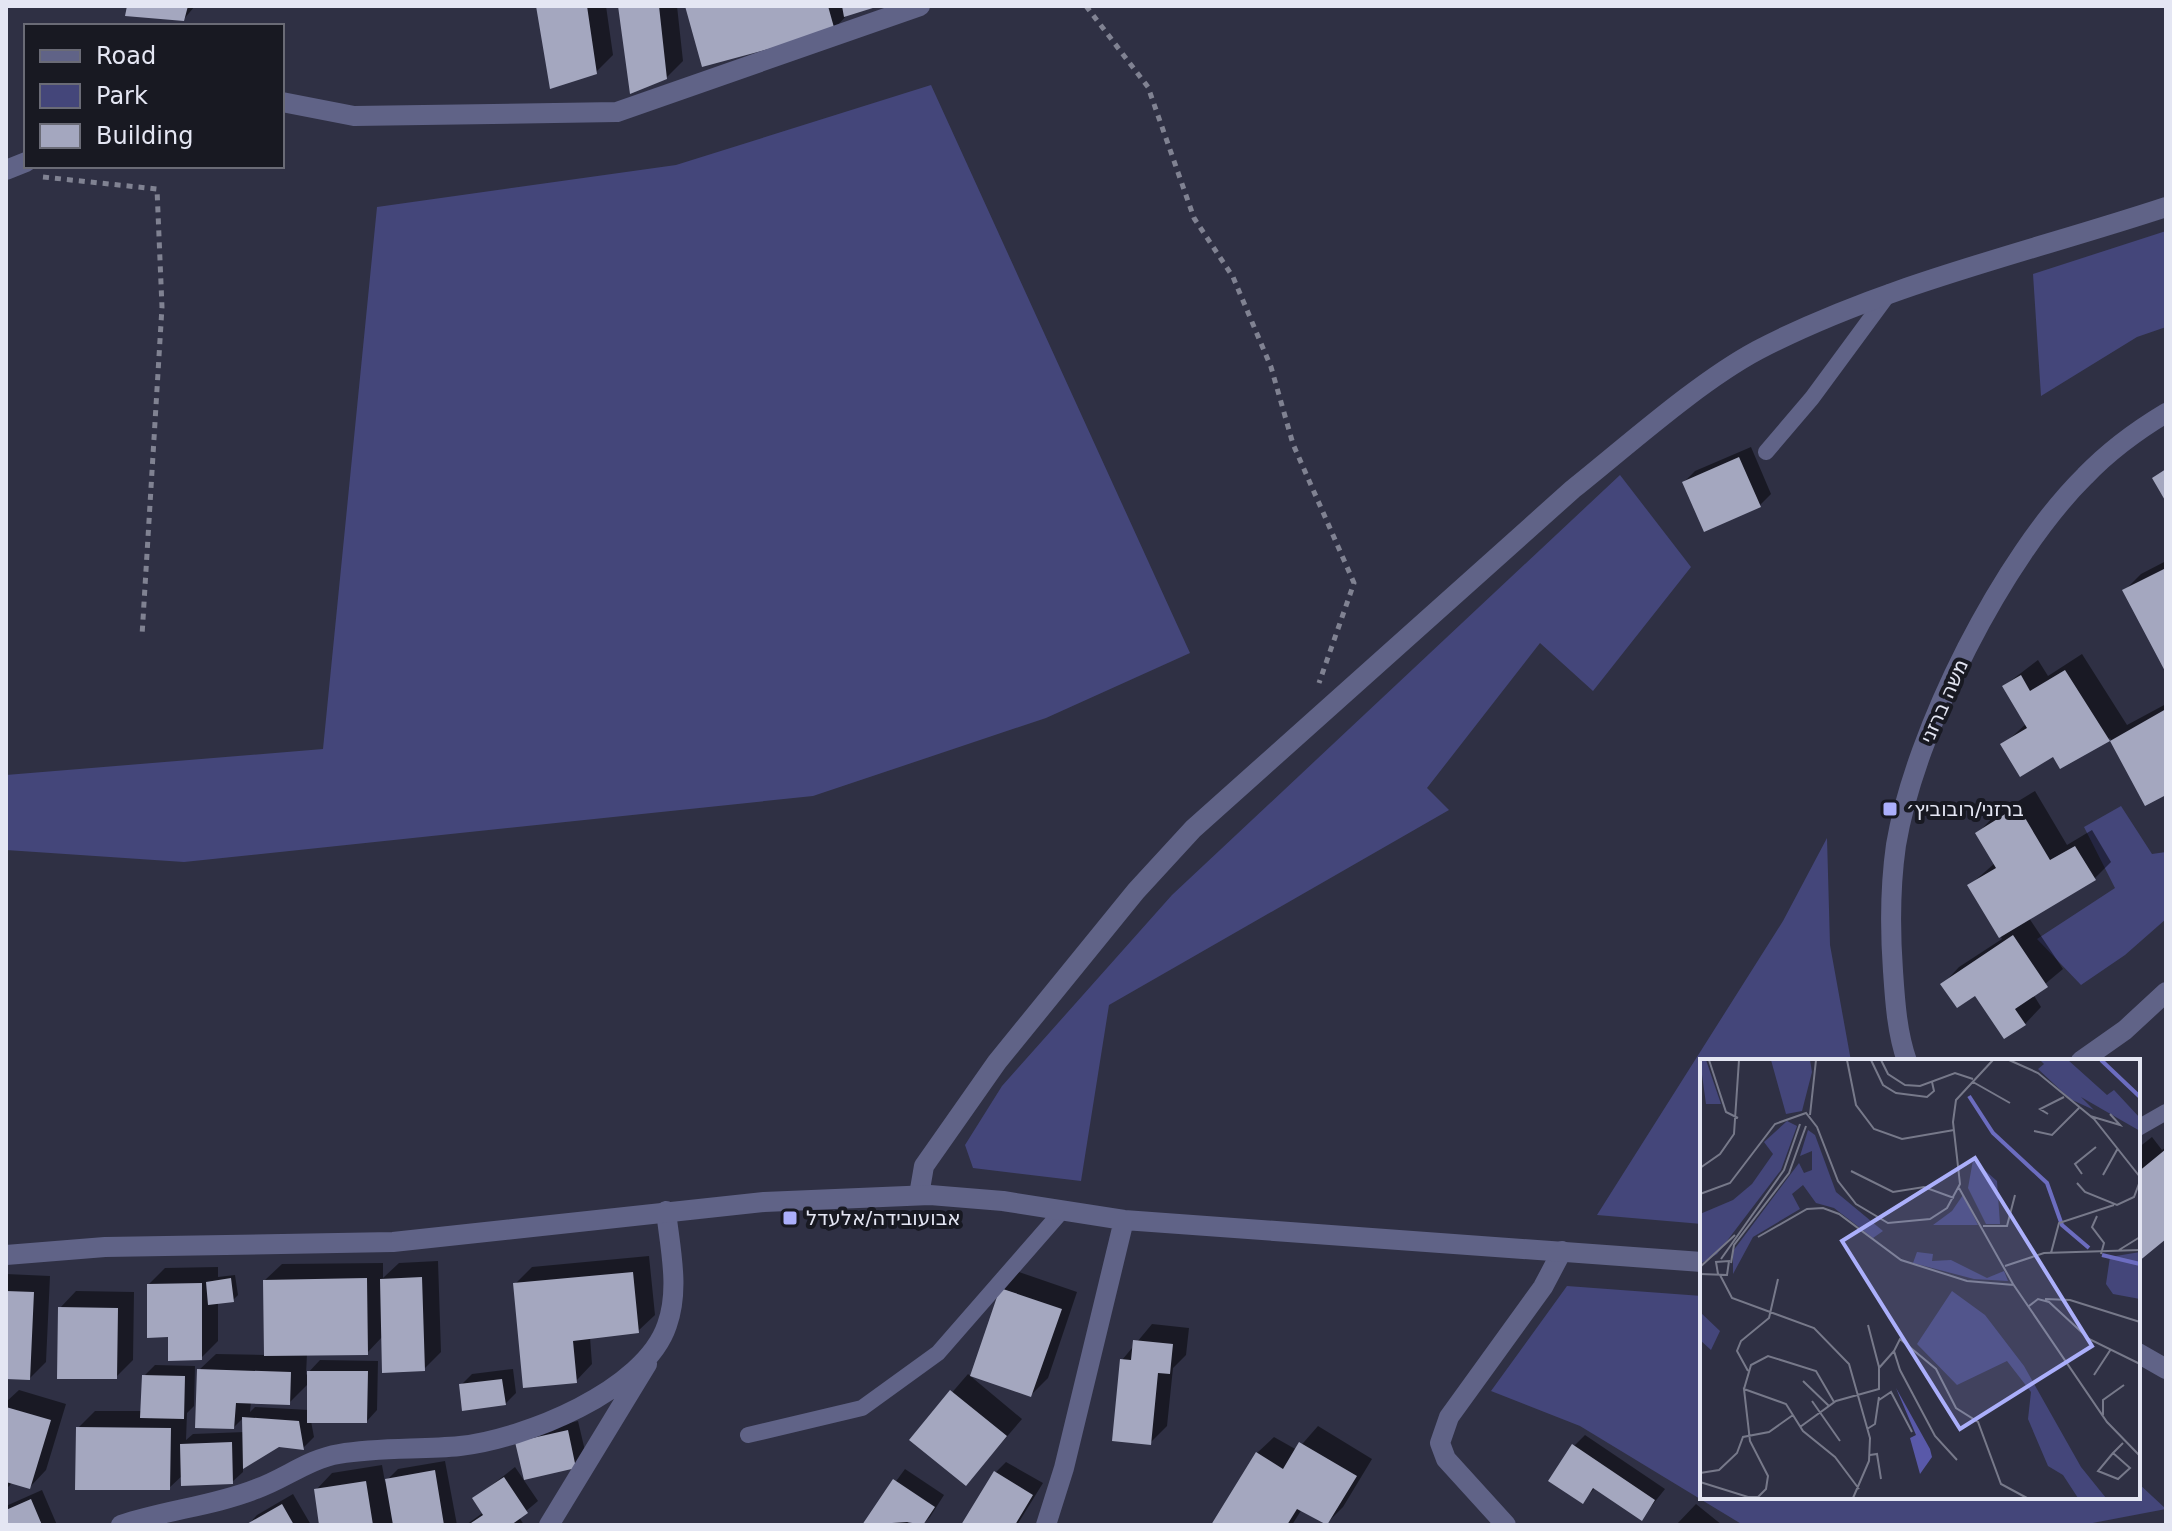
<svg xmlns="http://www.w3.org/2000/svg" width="2172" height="1531" viewBox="0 0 2172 1531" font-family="'DejaVu Sans','Noto Sans Hebrew',sans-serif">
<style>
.green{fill:#44467a}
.shadow{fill:#0007;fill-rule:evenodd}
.building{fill:#a4a7bf}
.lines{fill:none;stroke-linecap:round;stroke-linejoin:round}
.path{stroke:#808292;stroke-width:5;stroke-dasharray:6 6;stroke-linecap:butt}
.service{stroke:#606387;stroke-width:16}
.minor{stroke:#606387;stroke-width:20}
.tertiary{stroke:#606387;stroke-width:20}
.poi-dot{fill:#abaffb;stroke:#181922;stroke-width:3}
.labels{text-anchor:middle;stroke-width:8;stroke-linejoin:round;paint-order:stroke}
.street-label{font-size:20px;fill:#e4e6f3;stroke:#181922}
.poi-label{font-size:20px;fill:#e4e6f3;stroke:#181922;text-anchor:start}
.inset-river{fill:none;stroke:#6c6dc0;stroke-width:4}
.inset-road{fill:none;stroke:#77798a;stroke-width:2}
.view{fill:#abaffb;fill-opacity:0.15;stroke:#abaffb;stroke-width:4}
.inset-edge{fill:none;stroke:#e4e6f3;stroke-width:4}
</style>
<rect width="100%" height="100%" fill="#2f3044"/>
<path class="green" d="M931 85 1190 653 1046 718 813 796 184 862 6 850V775L323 749 377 207 676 165Z
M2166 231V327L2137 337 2041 396 2033 274Z
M1620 475 1691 567 1593 691 1540 643 1427 788 1449 810 1109 1005 1081 1181 973 1168 965 1145 1002 1086 1172 895Z
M2121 806 2152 854 2166 852V919L2125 955 2081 985 2037 939 2115 888 2084 827Z
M1827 838 1830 945 1851 1061H1702V1224L1597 1215 1783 921Z
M1567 1286 1702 1296V1497H2138V1483L2166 1509 2082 1525H1743L1580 1426 1491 1391Z"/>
<path class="shadow" d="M129 6H195L184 19Z
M538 6H606L613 55 596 72Z
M620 6H677L683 61 666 78Z
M687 6H871L850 12 834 29Z
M1751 447 1771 494 1760 505 1684 482 1695 471Z
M2166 561V669L2124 591 2141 574Z
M2082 654 2127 725 2166 704V793L2146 804 2110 738 2061 767 2054 755 2003 745 2027 723 2004 686 2038 660 2048 676Z
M2035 791 2067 845 2092 830 2111 862 2094 879 2029 918 2063 969 2033 994 2041 1007 2025 1024 1976 993 1943 984 1959 967 2002 939 1970 885 1995 863 1978 833 1994 816Z
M2152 1137 2162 1150 2166 1147V1237L2138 1259V1148Z
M649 1256 655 1315 638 1331 590 1337 592 1364 576 1381 515 1284 532 1267Z
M438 1261 441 1352 424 1369 383 1336 367 1353 307 1354 306 1375 320 1360 378 1361 377 1410 367 1421H311L314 1437 303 1448 279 1445 243 1466V1472L232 1482 183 1475 169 1488 78 1428 95 1411H143L144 1376 155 1365 195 1366 194 1406 187 1413 186 1440 193 1434 245 1432 244 1417 234 1427 199 1370 216 1354 266 1355 265 1280 282 1264 383 1263V1278L399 1263ZM309 1383V1410L255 1407 250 1412 251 1402 289 1403Z
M218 1267V1277L235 1275 238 1295 233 1300 218 1302V1341L201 1358 170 1335 149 1284 165 1268Z
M1019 1272 1077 1292 1048 1378 1031 1395 1002 1289Z
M6 1274 50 1276 46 1362 30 1378 6 1377Z
M76 1291 134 1292 133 1360 116 1377 60 1308Z
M1152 1324 1189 1328 1186 1355 1173 1368 1167 1426 1150 1443 1122 1360Z
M513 1369 516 1393 505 1404 461 1385 472 1374Z
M968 1374 1022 1419 966 1484 912 1439Z
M19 1390 66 1404 46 1470 30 1487 13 1482 6 1489V1402Z
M578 1421 586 1455 575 1466 525 1477 528 1432Z
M1318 1426 1372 1459 1343 1507 1326 1524 1302 1509 1292 1525H1214L1257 1453 1274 1437 1297 1450Z
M1585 1435 1665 1489 1642 1518 1596 1487 1582 1501 1574 1446Z
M445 1461 457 1525H321L316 1490 332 1473 382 1465 385 1482 398 1469Z
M1006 1462 1043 1483 1017 1525H963L996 1472Z
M515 1467 538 1501 519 1517 524 1525H466L484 1512 475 1498Z
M905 1469 944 1495 930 1517 922 1525 909 1521 907 1525H864Z
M42 1490 57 1525H6V1506Z
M293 1494 311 1525H248L257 1515Z
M1696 1504 1722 1525H1676Z"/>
<path class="building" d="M127 6H188L184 21 125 16Z
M536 6H587L597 74 550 89Z
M618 6H659L667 79 630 94Z
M685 6H828L835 31 702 67Z
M842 6H876V7L844 17Z
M1739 457 1761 507 1704 532 1682 482Z
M2166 469V502L2152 478Z
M2166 568V673L2122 590Z
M2065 670 2110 741 2060 769 2053 757 2020 777 2000 744 2027 728 2002 686 2021 675 2030 691Z
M2166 709V795L2145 806 2110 741Z
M2018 806 2050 860 2075 846 2096 880 1999 938 1967 885 1996 868 1975 833Z
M2013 935 2048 987 2015 1009 2026 1025 2004 1039 1975 996 1957 1008 1940 984Z
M2166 1149V1239L2138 1262V1172Z
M633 1272 639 1333 573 1341 577 1383 523 1388 513 1283Z
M422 1277 425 1371 382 1373 380 1279Z
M231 1278 234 1302 208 1305 206 1282Z
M367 1278 368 1355 264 1356 263 1280Z
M202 1283V1360L168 1361V1337L147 1338V1284Z
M1000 1288 1062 1309 1031 1397 970 1376Z
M6 1291 34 1292 30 1380 6 1379Z
M58 1307 118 1308 117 1379H57Z
M1133 1340 1173 1344 1170 1374 1158 1373 1151 1445 1112 1441 1120 1359 1131 1360Z
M197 1369 291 1372 290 1405 236 1403 234 1429 195 1428Z
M307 1371H368L367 1423H307Z
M142 1375 185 1376 184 1419 140 1418Z
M502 1379 506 1405 462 1411 459 1384Z
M950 1390 1007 1436 966 1486 909 1440Z
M6 1407 51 1420 30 1489 6 1482Z
M242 1417 299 1421 304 1450 279 1447 243 1469Z
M76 1427 171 1428 170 1490H75Z
M568 1430 576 1468 524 1480 515 1442Z
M232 1442 233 1484 181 1486 180 1444Z
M1299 1442 1357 1476 1327 1525 1297 1509 1287 1525H1211L1256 1452 1283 1469Z
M1572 1444 1655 1500 1642 1521 1593 1488 1583 1504 1548 1481Z
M435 1470 444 1525H393L385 1479Z
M994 1471 1033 1495 1015 1525H961Z
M504 1477 528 1513 511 1525H468L483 1515 472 1498Z
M893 1479 935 1507 923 1525 907 1522 862 1525Z
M366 1481 373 1525H319L314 1489Z
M31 1499 42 1525H6V1510Z
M282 1504 294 1525H245Z"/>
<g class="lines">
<path class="path" d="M1086 6 1148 87 1194 218 1233 277 1271 367 1293 444 1354 583 1319 683
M43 177 157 189 162 307 142 636"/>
<path class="service" d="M1766 452 1812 398 1890 292
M2138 1128 2166 1112
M748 1435 862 1408 938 1353 1062 1211"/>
<path class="minor" d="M282 102 354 116 617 112 920 6
M6 170 26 162
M2081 1061 2125 1030 2166 992
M919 1195 924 1166 997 1062 1136 891 1193 829 1573 489C1627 446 1698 382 1758 350 1885 284 2030 252 2166 207
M121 1525C165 1510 213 1506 256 1489 285 1479 308 1459 339 1454 380 1447 420 1450 460 1446 524 1439 645 1391 667 1325 680 1289 670 1248 666 1211
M549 1525 647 1364
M1506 1525 1446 1459 1440 1443 1449 1417 1543 1287 1562 1251"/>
<path class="tertiary" d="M1907 1061C1897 1033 1895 1001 1893 971 1890 929 1890 887 1896 845 1915 731 2003 557 2085 476 2109 451 2136 431 2166 413
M6 1255 105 1247 393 1242 764 1202 930 1195 1003 1201 1124 1220 1702 1262
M2138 1353 2166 1369
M1046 1525 1064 1468 1124 1220"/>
</g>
<g class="poi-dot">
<rect x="1882" y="801" width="16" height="16" rx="4"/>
<rect x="782" y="1210" width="16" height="16" rx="4"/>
</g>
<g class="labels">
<g class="street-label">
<text transform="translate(1944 701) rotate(-66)" y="7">משה ברזני</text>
</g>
<g class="poi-label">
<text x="1906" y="816">ברזני/רובוביץ׳</text>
<text x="806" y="1225">אבועובידה/אלעדל</text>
</g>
</g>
<g transform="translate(1700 1059)">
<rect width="440" height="440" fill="#2f3044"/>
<path d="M0 1H6L21 45H6ZM71 1H110L112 13 102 52 86 55ZM340 1H368L407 36 414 31 440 59V72L381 38 394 51 370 40 338 10 344 5ZM87 62 97 67 81 111 17 195 0 205V155L33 141 52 125 73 95 64 83ZM108 71 115 76 136 133 183 172 173 179 134 149 116 144 103 126 92 135 100 150 53 178 33 215V192L99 104 104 114 112 111V92L100 97ZM273 101 297 122 300 165H286L268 129ZM263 136 278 166H233L252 152ZM217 193 233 195 232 202 251 201 287 219 304 212 308 222 274 220 213 204ZM440 193V240L413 235 406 225 410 198ZM252 232 285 256 324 307 381 408 406 439H378L363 416 348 407 328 360 331 333 307 302 257 326 217 285ZM0 253 20 272 11 291 0 281Z" fill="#44467a"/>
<path d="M196 329 230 390 232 398 220 415 210 379 216 376Z" fill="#5959a9"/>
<path class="inset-river" d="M401 1 440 38M269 37 293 74 347 124 362 166 389 189M402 196 440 205"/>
<path class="inset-road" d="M9 1 26 53 38 59M147 1 156 46 174 70 202 80 254 71M171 1 183 26 196 34 227 38 234 32 232 23M181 1 188 15 205 26 220 27 255 14 273 20M309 1 338 14 394 60 440 118M273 23 310 44M0 33V60M348 55 340 50 364 38M110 56 116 1M390 57 420 66 410 55M334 72 352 76 379 49M0 109 20 95 34 75 39 1M151 112 193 133 224 128 254 139M382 115 375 105 396 88M403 116 418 89M377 124 385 133 417 146 434 138 440 122M259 129 313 225 407 363 440 397M0 135 30 124 75 65 106 54 117 68 138 122 156 145 188 164 230 160 247 149 260 125 253 63 256 41 293 1M397 157 392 168 404 184 401 195M283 167H307L315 136M58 178 107 150 123 149 139 155 201 201 267 222 314 226M419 191 440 178M351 194 359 164 414 146M21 200 84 111 100 65M31 204 34 186 89 114 106 67M305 207 344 194 440 191M0 208 35 176M0 215 27 216 29 202 16 203 18 215M20 216 32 239 114 269 149 305 170 379 169 402 153 439M345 240 370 241 440 263M329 247 338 240 349 243 389 280 440 305M168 266 179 308M48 312 37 292 41 282 69 259 78 220M394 316 411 290M103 322 129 347M44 330 51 306 68 297 116 312 134 343M179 341 191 333 212 373M112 342 140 382M403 356V341L424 326M100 368 136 342 179 330V309L194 292M167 370 175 365 179 338M413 394 398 412 418 420 430 409 413 394 423 384M170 396 177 395 181 420M257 401 235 377 200 311 194 292 200 280 236 310 256 349 278 363 301 425 327 439M0 414 19 411 37 394 43 378 69 373 93 356M0 423 48 438H58L66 430 68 417 50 382 44 330 86 345 103 372 135 398 159 430"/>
<path class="view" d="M275 99 392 287 260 370 142 182Z"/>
<rect width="440" height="440" class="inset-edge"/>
</g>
<rect width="2172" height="1531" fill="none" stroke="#e4e6f3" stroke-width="16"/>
<rect x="24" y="24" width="260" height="144" fill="#181922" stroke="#6a6b76" stroke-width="2"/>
<rect x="40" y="50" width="40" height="12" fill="#606387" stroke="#6a6b76" stroke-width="2"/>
<text x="96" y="64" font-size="24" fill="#e4e6f3">Road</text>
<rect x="40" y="84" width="40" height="24" fill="#44467a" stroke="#6a6b76" stroke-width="2"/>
<text x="96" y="104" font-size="24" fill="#e4e6f3">Park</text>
<rect x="40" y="124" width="40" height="24" fill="#a4a7bf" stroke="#6a6b76" stroke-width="2"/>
<text x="96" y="144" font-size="24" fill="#e4e6f3">Building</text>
</svg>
